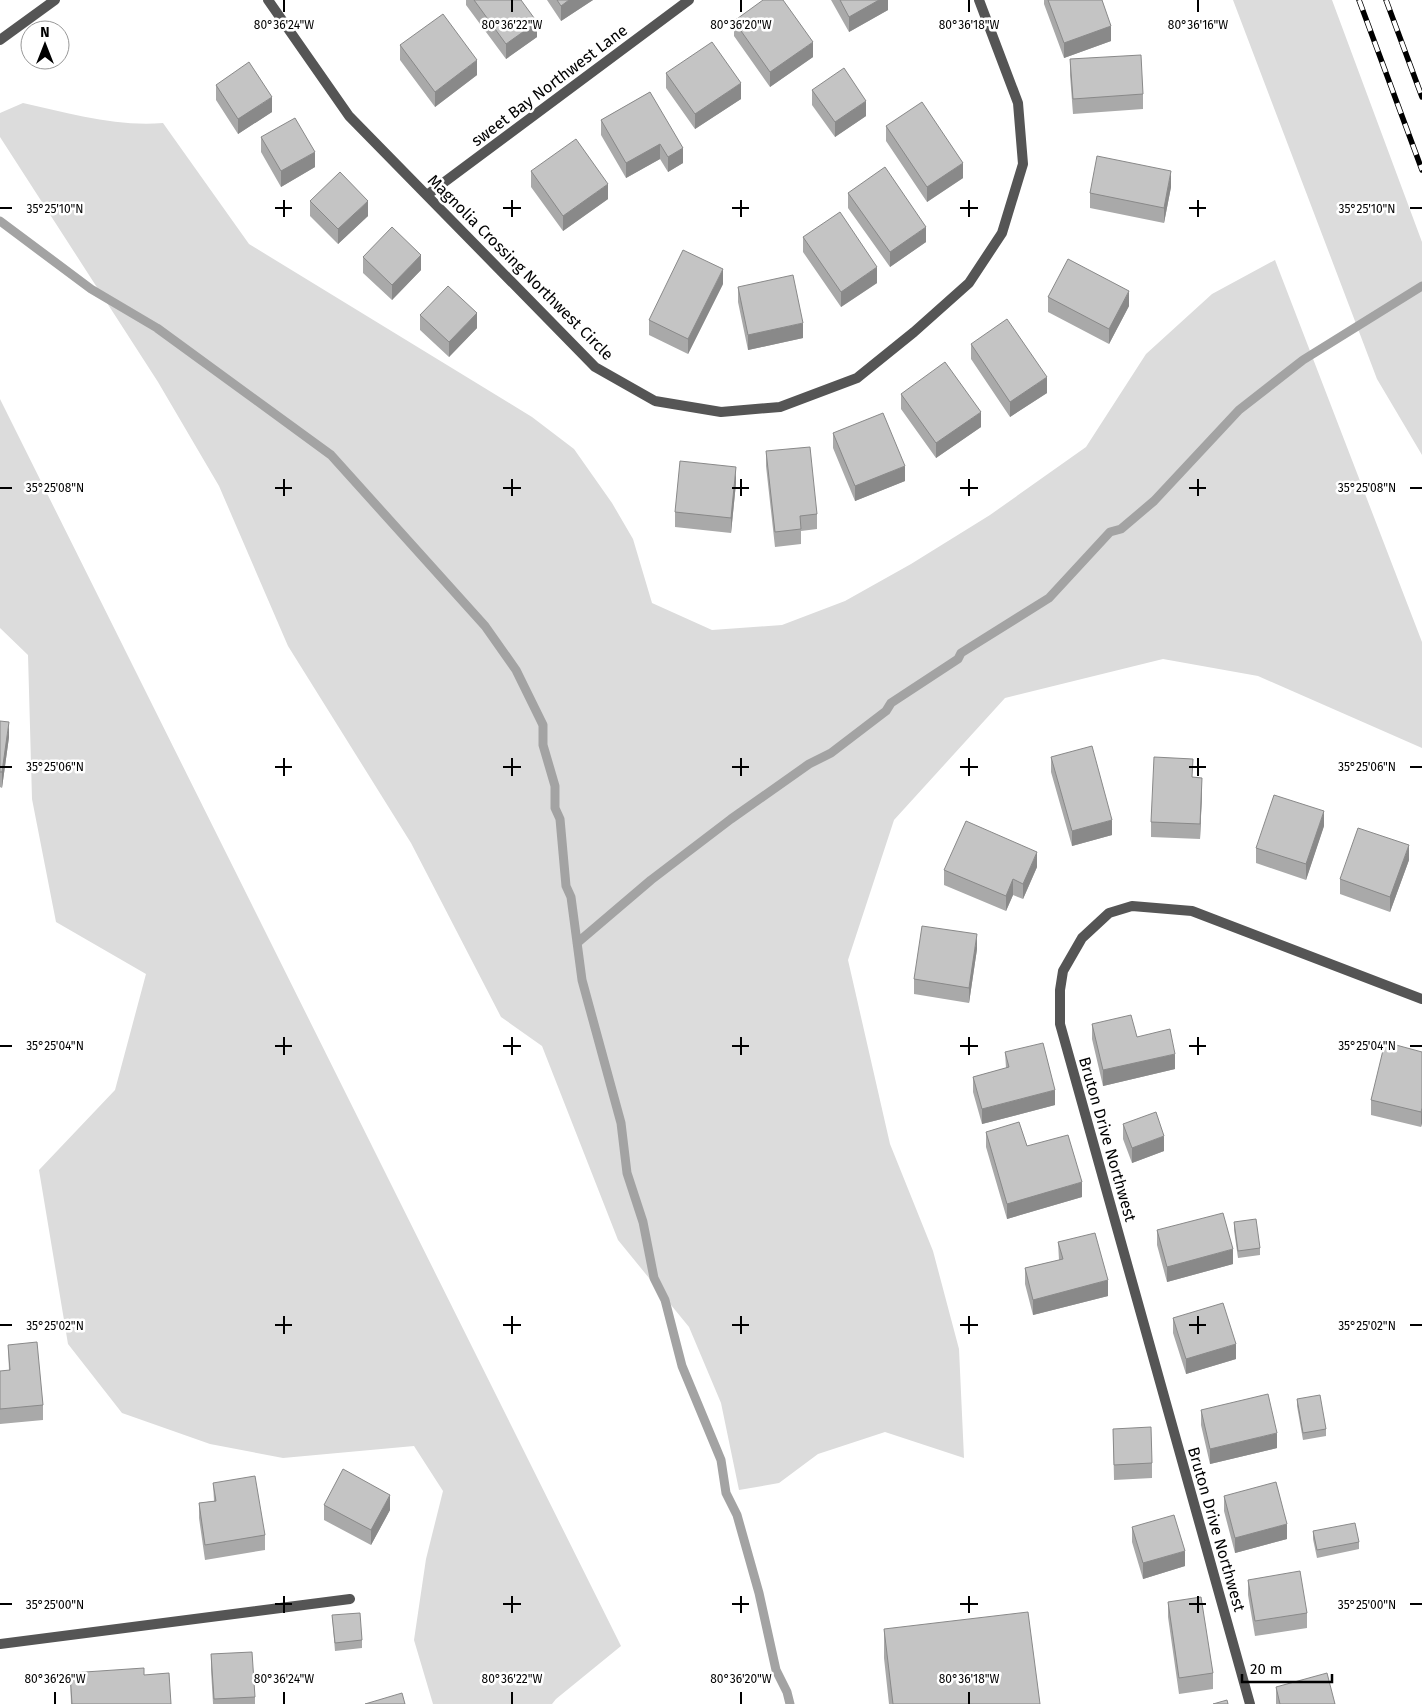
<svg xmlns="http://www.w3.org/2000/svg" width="1422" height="1704" viewBox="0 0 1422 1704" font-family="'Fira Sans',sans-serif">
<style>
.green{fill:#dcdcdc}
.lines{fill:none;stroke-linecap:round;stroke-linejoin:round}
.stream{stroke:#a3a3a3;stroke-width:9}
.street{stroke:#555;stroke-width:10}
.rail-casing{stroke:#000;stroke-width:5.5}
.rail{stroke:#fff;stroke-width:4;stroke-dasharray:11;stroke-linecap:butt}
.wall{fill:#a9a9a9}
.shaded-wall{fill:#898989}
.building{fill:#c4c4c4;stroke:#898989}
.ticks{fill:none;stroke:#000;stroke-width:2}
.labels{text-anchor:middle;stroke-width:5;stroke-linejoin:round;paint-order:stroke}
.street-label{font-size:16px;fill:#000;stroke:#fff}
.ticks-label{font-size:12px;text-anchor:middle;fill:#000;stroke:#fff;stroke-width:5;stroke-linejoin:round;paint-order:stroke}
</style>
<rect width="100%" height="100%" fill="#fff"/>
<path class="green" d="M1233 0H1332L1422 242V455L1377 379Z
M23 103C69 113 116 127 163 123L249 244 532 417 574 449 612 503 633 539 652 603 712 630 782 625 845 601 911 564 990 515 1086 447 1146 354 1212 294 1275 260 1422 642V748L1258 676 1163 659 1005 698 894 820 848 960 890 1144 933 1251 959 1349 964 1458 885 1432 818 1454 779 1483 739 1490 721 1403 689 1327 618 1240 542 1046 501 1017 411 843 288 646 219 486 158 382 0 137V113Z
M0 399 621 1646 556 1699 552 1704H433L414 1640 426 1559 443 1491 414 1446 283 1458 210 1444 122 1413 68 1344 39 1170 115 1090 146 974 56 922 32 799 28 655 0 628Z"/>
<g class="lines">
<path class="stream" d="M0 221 91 289 157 328 331 455 485 626 516 670 543 725V745L555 786V808L560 819 566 886 571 897 582 980 621 1123 627 1173 643 1222 654 1278 665 1300 682 1366 721 1460 726 1493 737 1515 759 1593 776 1670 787 1692 790 1704
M577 943 651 880 731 819 809 764 831 753 886 711 891 703 958 659 961 653 1049 598 1110 532 1121 529 1154 501 1239 410 1303 360 1422 286"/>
<path class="street" d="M268 0 349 116 595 367 655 401 721 412 780 407 857 378 914 332 969 283 1002 233 1023 164 1018 103 979 0
M0 40 55 0
M427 195 689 0
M0 1644 350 1599
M1250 1704 1060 1024V990L1063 971 1082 938 1109 913 1132 906 1192 911 1422 999"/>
<g class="rail-casing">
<path id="rail" d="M1359 0 1422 170
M1386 0 1422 97"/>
</g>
<use href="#rail" class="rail"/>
</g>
<path class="wall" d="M466 0H521L537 37 506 59 466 5Z
M547 0H593L561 21Z
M831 0H888V10L849 32Z
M1044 0H1102L1111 41 1064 58 1044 4Z
M734 21 813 57 770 87 734 36Z
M400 45 477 75 435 107 400 60Z
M1070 59 1143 94V109L1073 114 1070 75Z
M666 73 741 99 695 129 666 88Z
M216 85 272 112 238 134 216 100Z
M812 90 866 116 835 137 812 105Z
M650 92 683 163 668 172 660 159 626 178 601 135V120Z
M886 126 963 178 927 202 886 141Z
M261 137 315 167 281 187 261 152Z
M531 171 608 199 563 231 531 187Z
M1171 187 1164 223 1090 208V193Z
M848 193 926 242 890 267 848 208Z
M310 201 368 216 338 244 310 216Z
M803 237 877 283 841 307 803 252Z
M363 257 421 270 392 300 363 273Z
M723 284 688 354 649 335V320Z
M738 287 803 338 748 350 738 302Z
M1048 297 1129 306 1109 344 1048 312Z
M420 315 477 328 449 357 420 330Z
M971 344 1047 393 1010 417 971 359Z
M901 394 981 427 936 458 901 409Z
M833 433 905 481 855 501 833 448Z
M766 451 817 514V529L801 531V544L775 547 766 466Z
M736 483 731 533 675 527V512Z
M0 721 9 737 2 788 0 787Z
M1051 757 1112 835 1072 846 1051 772Z
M1192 778 1202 793 1200 839 1151 837V822Z
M1324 826 1306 880 1256 863V848Z
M1409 860 1390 912 1340 894V879Z
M1037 867 1023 899 1013 895 1006 911 944 885V870Z
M977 949 969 1003 914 994V979Z
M1092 1024 1137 1037 1175 1069 1103 1086 1092 1039Z
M1005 1052 1055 1105 982 1124 973 1092V1077L1006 1068Z
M1422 1052V1123L1421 1127 1371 1115V1100Z
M1123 1124 1164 1151 1132 1163 1123 1139Z
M986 1132 1082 1197 1007 1219 986 1147Z
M1234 1222 1260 1248V1255L1238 1258 1234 1230Z
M1157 1230 1233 1264 1167 1282 1157 1245Z
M1058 1242 1108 1296 1033 1315 1025 1284V1268L1059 1260Z
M1173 1318 1236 1359 1186 1374 1173 1333Z
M8 1345 43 1405V1420L0 1424V1371H9Z
M1297 1399 1326 1429V1436L1303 1440 1297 1406Z
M1201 1410 1277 1448 1210 1464 1201 1425Z
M1113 1429 1152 1463V1478L1114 1480Z
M213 1483 265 1535V1550L205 1560 199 1518V1503L214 1501Z
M1224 1496 1287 1539 1235 1553 1224 1511Z
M324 1505 390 1510 371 1545 324 1520Z
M1132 1527 1185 1566 1143 1579 1132 1542Z
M1313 1531 1359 1542V1549L1317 1558 1313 1539Z
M1248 1580 1307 1613V1628L1255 1636 1248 1595Z
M1168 1602 1213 1673V1689L1179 1694 1168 1617Z
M332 1615 362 1640V1648L335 1651Z
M884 1629 1040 1704H889L884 1658Z
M211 1654 255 1697V1704H213L211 1670Z
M70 1673 144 1675 171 1704H71Z
M1276 1687 1335 1704H1276Z"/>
<path class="shaded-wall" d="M569 0H593L561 21V6Z
M879 0H888V10L849 32V17Z
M537 22V37L506 59V44Z
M1111 26V41L1064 58V43Z
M813 42V57L770 87V72Z
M477 60V75L435 107V92Z
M741 83V99L695 129V114Z
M272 97V112L238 134V119Z
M866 101V116L835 137V122Z
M660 144V159L626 178V163Z
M683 148V163L668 172V157Z
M315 152V167L281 187V171Z
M963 163V178L927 202V187Z
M1171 171V187L1164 223V208Z
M608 184V199L563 231V216Z
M368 201V216L338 244V229Z
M926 227V242L890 267V252Z
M421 255V270L392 300V285Z
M877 267V283L841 307V292Z
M723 269V284L688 354V339Z
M1129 291V306L1109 344V329Z
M477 313V328L449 357V342Z
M803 323V338L748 350V335Z
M1047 377V393L1010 417V402Z
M981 412V427L936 458V443Z
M905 466V481L855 501V486Z
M736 467V483L731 533V518Z
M9 722V737L2 788V772Z
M1202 778V793L1200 839V824Z
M1324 811V826L1306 880V864Z
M1112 820V835L1072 846V831Z
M1409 845V860L1390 912V897Z
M1037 852V867L1023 899V884Z
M1013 879V895L1006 911V896Z
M977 934V949L969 1003V988Z
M1175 1054V1069L1103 1086V1070Z
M1055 1090V1105L982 1124V1109Z
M1422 1108V1123L1421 1127V1112Z
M1164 1136V1151L1132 1163V1148Z
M1082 1182V1197L1007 1219V1204Z
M1233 1249V1264L1167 1282V1267Z
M1108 1280V1296L1033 1315V1300Z
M1236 1344V1359L1186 1374V1359Z
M1277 1433V1448L1210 1464V1449Z
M390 1495V1510L371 1545V1530Z
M1287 1524V1539L1235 1553V1538Z
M1185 1551V1566L1143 1579V1563Z"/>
<path class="building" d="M474 0H521L537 22 506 44Z
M557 0H569L561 6Z
M763 0H783L813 42 770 72 734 21Z
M840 0H879L849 17Z
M1048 0H1102L1111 26 1064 43Z
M443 14 477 60 435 92 400 45Z
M712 42 741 83 695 114 666 73Z
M1141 55 1143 94 1073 99 1070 59Z
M249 62 272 97 238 119 216 85Z
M844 68 866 101 835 122 812 90Z
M650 92 683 148 668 157 660 144 626 163 601 120Z
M922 102 963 163 927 187 886 126Z
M295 118 315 152 281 171 261 137Z
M576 139 608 184 563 216 531 171Z
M1097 156 1171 171 1164 208 1090 193Z
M885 167 926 227 890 252 848 193Z
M340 172 368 201 338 229 310 201Z
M840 212 877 267 841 292 803 237Z
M392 227 421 255 392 285 363 257Z
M683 250 723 269 688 339 649 320Z
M1068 259 1129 291 1109 329 1048 297Z
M793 275 803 323 748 335 738 287Z
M448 286 477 313 449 342 420 315Z
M1007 319 1047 377 1010 402 971 344Z
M945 362 981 412 936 443 901 394Z
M883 413 905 466 855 486 833 433Z
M810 447 817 514 800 516 801 529 775 532 766 451Z
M680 461 736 467 731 518 675 512Z
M0 721 9 722 2 772H0Z
M1092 746 1112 820 1072 831 1051 757Z
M1154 757 1193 759 1192 777 1202 778 1200 824 1151 822Z
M1274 795 1324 811 1306 864 1256 848Z
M966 821 1037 852 1023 884 1013 879 1006 896 944 870Z
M1358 828 1409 845 1390 897 1340 879Z
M922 926 977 934 969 988 914 979Z
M1131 1015 1137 1037 1170 1029 1175 1054 1103 1070 1092 1024Z
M1385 1042 1422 1052V1108L1421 1112 1371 1100Z
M1043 1043 1055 1090 982 1109 973 1077 1009 1067 1005 1052Z
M1156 1112 1164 1136 1132 1148 1123 1124Z
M1019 1122 1027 1146 1068 1135 1082 1182 1007 1204 986 1132Z
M1223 1213 1233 1249 1167 1267 1157 1230Z
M1256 1219 1260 1248 1238 1251 1234 1222Z
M1095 1233 1108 1280 1033 1300 1025 1268 1063 1259 1058 1242Z
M1223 1303 1236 1344 1186 1359 1173 1318Z
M37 1342 43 1405 0 1409V1371L10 1370 8 1345Z
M1268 1394 1277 1433 1210 1449 1201 1410Z
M1320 1395 1326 1429 1303 1433 1297 1399Z
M1151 1427 1152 1463 1114 1465 1113 1429Z
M343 1469 390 1495 371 1530 324 1505Z
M255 1476 265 1535 205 1545 199 1503 216 1501 213 1483Z
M1276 1482 1287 1524 1235 1538 1224 1496Z
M1174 1515 1185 1551 1143 1563 1132 1527Z
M1355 1523 1359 1542 1317 1550 1313 1531Z
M1300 1571 1307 1613 1255 1621 1248 1580Z
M1201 1597 1213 1673 1179 1678 1168 1602Z
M1028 1612 1040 1704H893L884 1629Z
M360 1613 362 1640 335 1643 332 1615Z
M252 1652 255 1697 214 1699 211 1654Z
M144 1668V1675L169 1673 171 1704H72L70 1673Z
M1327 1673 1335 1704H1280L1276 1687Z
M402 1693 405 1704H365Z
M1227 1700 1228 1704H1213Z"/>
<path class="ticks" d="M284 0V12M512 0V12M741 0V12M969 0V12M1198 0V12M284 200V217M512 200V217M741 200V217M969 200V217M1198 200V217M0 208H12M275 208H292M503 208H521M732 208H749M960 208H978M1189 208H1206M1410 208H1422M284 479V496M512 479V496M741 479V496M969 479V496M1198 479V496M0 488H12M275 488H292M503 488H521M732 488H749M960 488H978M1189 488H1206M1410 488H1422M284 758V776M512 758V776M741 758V776M969 758V776M1198 758V776M0 767H12M275 767H292M503 767H521M732 767H749M960 767H978M1189 767H1206M1410 767H1422M284 1037V1055M512 1037V1055M741 1037V1055M969 1037V1055M1198 1037V1055M0 1046H12M275 1046H292M503 1046H521M732 1046H749M960 1046H978M1189 1046H1206M1410 1046H1422M284 1316V1334M512 1316V1334M741 1316V1334M969 1316V1334M1198 1316V1334M0 1325H12M275 1325H292M503 1325H521M732 1325H749M960 1325H978M1189 1325H1206M1410 1325H1422M284 1596V1613M512 1596V1613M741 1596V1613M969 1596V1613M1198 1596V1613M0 1604H12M275 1604H292M503 1604H521M732 1604H749M960 1604H978M1189 1604H1206M1410 1604H1422M55 1692V1704M284 1692V1704M512 1692V1704M741 1692V1704M969 1692V1704"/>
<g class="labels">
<g class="street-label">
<text transform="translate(549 85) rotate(-37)" y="6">sweet Bay Northwest Lane</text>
<text transform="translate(521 267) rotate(45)" y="6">Magnolia Crossing Northwest Circle</text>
<text transform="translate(1108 1139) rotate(74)" y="6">Bruton Drive Northwest</text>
<text transform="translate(1217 1529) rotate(74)" y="6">Bruton Drive Northwest</text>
</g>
</g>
<g class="ticks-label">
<text x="284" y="29">80°36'24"W</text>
<text x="512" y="29">80°36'22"W</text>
<text x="741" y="29">80°36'20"W</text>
<text x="969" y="29">80°36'18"W</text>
<text x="1198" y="29">80°36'16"W</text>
<text x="55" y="213">35°25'10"N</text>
<text x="1367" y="213">35°25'10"N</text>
<text x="55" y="492">35°25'08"N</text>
<text x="1367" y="492">35°25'08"N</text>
<text x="55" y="771">35°25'06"N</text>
<text x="1367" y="771">35°25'06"N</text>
<text x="55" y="1050">35°25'04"N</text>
<text x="1367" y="1050">35°25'04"N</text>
<text x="55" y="1330">35°25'02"N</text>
<text x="1367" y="1330">35°25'02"N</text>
<text x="55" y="1609">35°25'00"N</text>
<text x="1367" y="1609">35°25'00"N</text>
<text x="55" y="1683">80°36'26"W</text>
<text x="284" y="1683">80°36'24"W</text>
<text x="512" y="1683">80°36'22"W</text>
<text x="741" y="1683">80°36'20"W</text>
<text x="969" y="1683">80°36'18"W</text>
</g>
<g transform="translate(45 45)"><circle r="24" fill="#ffffff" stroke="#999999"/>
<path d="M0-4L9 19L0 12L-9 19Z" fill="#000000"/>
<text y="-8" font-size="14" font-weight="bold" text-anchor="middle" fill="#000000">N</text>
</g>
<path d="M1242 1674v8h90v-8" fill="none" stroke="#000000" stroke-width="2.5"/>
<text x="1250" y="1674" font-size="15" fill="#000000" stroke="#ffffff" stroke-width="4" paint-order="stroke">20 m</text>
</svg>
